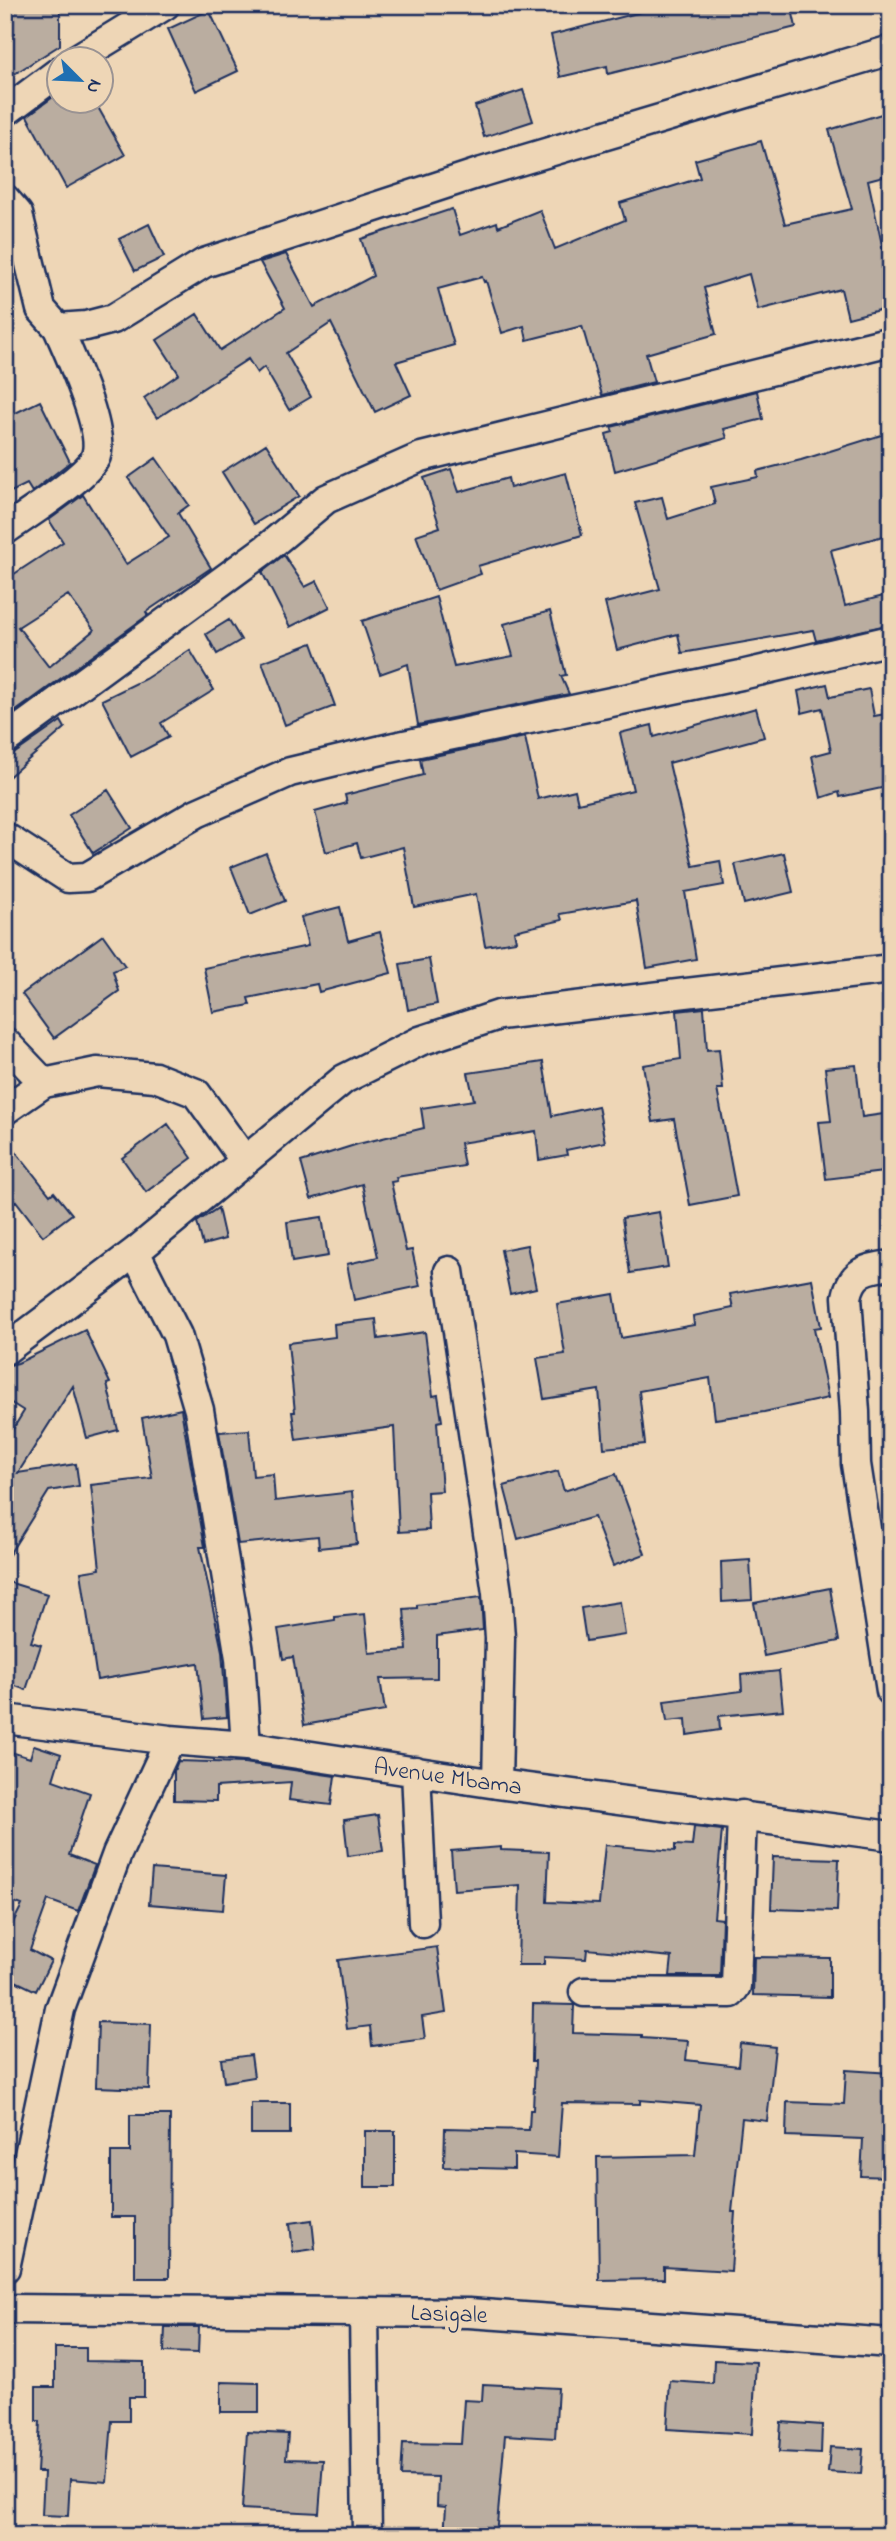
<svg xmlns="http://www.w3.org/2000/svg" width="896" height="2541" viewBox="0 0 896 2541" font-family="'Indie Flower',sans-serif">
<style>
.building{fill:#baada0;stroke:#1b2f5e;stroke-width:2;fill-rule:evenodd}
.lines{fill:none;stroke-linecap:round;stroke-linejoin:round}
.minor-casing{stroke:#1b2f5e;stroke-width:33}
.minor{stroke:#eed6b6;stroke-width:28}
.labels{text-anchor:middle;stroke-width:7;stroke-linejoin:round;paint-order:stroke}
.street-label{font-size:24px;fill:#1b2f5e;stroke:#eed6b6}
</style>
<rect width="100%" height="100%" fill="#eed6b6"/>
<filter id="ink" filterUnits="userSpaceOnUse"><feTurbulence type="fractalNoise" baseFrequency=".0143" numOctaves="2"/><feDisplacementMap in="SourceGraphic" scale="14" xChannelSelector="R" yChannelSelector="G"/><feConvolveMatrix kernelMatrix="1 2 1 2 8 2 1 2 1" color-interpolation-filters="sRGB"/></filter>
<g filter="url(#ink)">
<path class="building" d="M5 5H60V45L5 80Z
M656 5H791L796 27 608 74 607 66 560 77 551 35 657 8Z
M209 10 238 71 196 91 168 29Z
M523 90 533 121 484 137 475 106Z
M60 92V102H95L125 155 66 188 27 116Z
M891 111V174L868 180 884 254 891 253V307L848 318 841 289 758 310 749 274 704 288 716 334 646 354 654 382 602 395 582 326 527 340 524 326 502 333 486 281 484 282 482 277 438 289 454 345 396 362 411 395 375 412 331 323 286 353 311 397 289 410 264 367 257 373 248 359 157 418 144 398 179 374 157 340 197 314 220 350 285 308 260 262 286 254 314 307 373 276 361 239 452 209 460 235 497 222 498 227 540 210 555 249 625 220 620 203 700 178 695 160 761 141 785 224 852 209 829 130Z
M149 224 164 257 135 271 119 239Z
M757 391 763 419 724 429 727 438 615 471 606 434 613 432 611 427Z
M40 401 70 462 32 492 27 484 5 495V418Z
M891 432V534L831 550 845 606 891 594V624L816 641 813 630 682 653 678 634 617 650 605 603 660 589 635 503 662 497 668 519 715 504 711 487 758 477 757 471 801 460Z
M266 444 299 496 254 524 222 472Z
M156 458 189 505 178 513 211 568 146 612 148 615 5 719V580L63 542 49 520 83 495 126 564 169 537 128 478ZM68 595 94 630 49 667 18 627Z
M451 469 459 492 508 478 510 488 566 473 582 535 478 566 481 574 436 590 416 535 440 527 424 478Z
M284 555 305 587 317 581 330 607 290 627 262 572Z
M436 597 454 667 513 656 504 624 550 611 566 675 561 676 569 694 418 725 408 664 380 674 362 621Z
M229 620 241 640 217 654 206 634Z
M312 643 335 706 285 725 262 662Z
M190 650 214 690 161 723 169 737 131 757 102 700 145 679Z
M827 684 830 697 869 689 874 716 891 713V786L840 797 839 792 821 798 812 756 831 751 822 708 802 713 798 691Z
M756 708 764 737 669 763 693 866 720 861 724 885 685 892 696 959 647 968 636 901 560 914 562 920 514 931 516 941 485 946 476 894 414 907 403 847 361 858 357 843 326 852 315 812 347 803 345 795 423 775 420 759 525 737 538 799 575 790 578 803 633 790 620 733 652 725 654 737Z
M61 721 65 728 5 780V756L15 753Z
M108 790 132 828 93 853 69 815Z
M266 853 285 901 250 915 231 867Z
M784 853 793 892 744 904 735 864Z
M340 907 348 941 380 932 391 973 319 992 317 984 248 998 250 1005 213 1012 204 968 308 946 301 917Z
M103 935 125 966 113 971 119 991 54 1038 22 994Z
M429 959 437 1004 408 1010 400 964Z
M704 1008 707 1050 719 1049 723 1089H717L737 1196 690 1205 674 1119 653 1122 643 1065 681 1059 677 1011Z
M543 1062 552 1116 598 1106 605 1142 566 1150 567 1155 539 1160 536 1131 460 1143 464 1166 396 1177 397 1181 391 1182 406 1251 412 1250 420 1286 354 1300 347 1264 378 1257 362 1184 311 1199 301 1162 358 1144 424 1128 421 1108 474 1100 468 1073Z
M856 1065 862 1117 891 1113V1171L826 1179 819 1122 831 1121 825 1068Z
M168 1124 192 1158 146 1192 122 1158Z
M5 1138 50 1195 54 1192 72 1214 43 1236 16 1201 5 1210Z
M218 1208 225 1239 203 1245 197 1222Z
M659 1212 668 1267 630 1273 622 1218Z
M322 1217 328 1256 292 1262 287 1222Z
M527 1245 536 1288 510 1294 501 1250Z
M812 1279 821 1327 814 1328 828 1398 764 1412 715 1419 710 1378 639 1391 645 1444 604 1448 599 1390 544 1399 537 1358 565 1354 557 1304 614 1294 621 1338 694 1325 693 1316 733 1308 730 1294Z
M376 1319 378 1339 425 1332 433 1396 438 1395 442 1421 437 1422 442 1491 427 1492 429 1530 399 1532 394 1427 296 1440 292 1412H295L288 1343 335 1337 334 1324Z
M85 1330 110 1383 107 1384 118 1430 87 1438 73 1386 18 1473 76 1464 79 1486 49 1491 5 1561V1442L24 1411 5 1399V1366L18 1363Z
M181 1409 205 1547H200L222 1651 227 1717 204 1719 198 1663 97 1680 81 1572 100 1569 91 1485 152 1478 142 1418Z
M249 1430 253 1476 273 1474 275 1501 352 1492 357 1544 319 1548 318 1536 238 1544 219 1432Z
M558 1471 564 1491 616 1474 645 1554 613 1566 594 1517 518 1539 504 1486Z
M750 1560 752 1600 722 1602 721 1562Z
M5 1581 47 1594 31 1642 41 1645 26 1690 5 1682V1646L12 1625 5 1623Z
M830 1588 839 1641 764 1656 754 1603Z
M481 1597 483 1630 437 1636V1678L380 1679 385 1711 304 1725 293 1657 283 1659 278 1629 335 1620V1617L365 1614 369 1653 407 1650 404 1609 417 1608V1605Z
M620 1602 625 1635 586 1641 581 1608Z
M779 1671 783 1710 719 1716 720 1730 687 1735 686 1719 667 1721 664 1701 742 1691 741 1675Z
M34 1745 61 1754 53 1780 90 1793 69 1855 95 1865 78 1911 48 1900 30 1950 51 1961 36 1991 5 1976V1938L22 1905 5 1899V1750L30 1758Z
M178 1761 244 1763 335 1776 331 1805 289 1800 291 1782 216 1787V1801L174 1800V1771Z
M378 1815 383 1851 348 1856 344 1820Z
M694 1827 722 1830 714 1918 722 1919 720 1976H670L672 1957 587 1949 586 1959 544 1957V1965H518L520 1885 454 1890 451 1851 501 1847V1850L549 1852 547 1902 599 1904 605 1845 675 1851V1845L692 1846Z
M773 1857 839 1859 837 1911 771 1909Z
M152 1869 226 1875 223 1910 149 1904Z
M437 1947 446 2013 422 2017 425 2039 372 2046 370 2026 347 2029 338 1960Z
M754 1957 830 1958V1997L753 1995Z
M533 2004 574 2005 573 2033 642 2035V2038L688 2041 686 2060 738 2066 740 2043 775 2047 767 2121 742 2118 732 2212H735L731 2271 664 2267V2279L599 2280 597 2157 695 2155 700 2105 640 2100V2104L562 2103 558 2157 514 2154V2169L444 2167 445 2128 529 2130 530 2110H533L535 2061H532Z
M98 2022 151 2024 149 2089 96 2087Z
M251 2055 254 2077 224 2082 221 2059Z
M846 2070 891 2073V2177L861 2176 863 2139 786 2136 787 2102 844 2104Z
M251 2103H290V2134H251Z
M130 2115H170L169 2278H135V2217H111V2152H130Z
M365 2131H395V2187H365Z
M312 2220 315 2249 293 2252 290 2223Z
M165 2327H199L198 2353 164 2352Z
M55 2348H86V2361L144 2362V2397H129V2421H112L107 2482 70 2479 68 2516 42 2515 44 2472H37L40 2421H36V2387H55Z
M714 2360 756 2362 752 2434 667 2429 670 2381 713 2384Z
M221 2382 259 2383V2412H221Z
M483 2384 558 2388 555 2438 505 2435 496 2536H444L446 2507 437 2506 438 2477 401 2476 403 2443 461 2444 464 2400 482 2401Z
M781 2422 822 2425 821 2454 779 2452Z
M247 2432 288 2434 286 2459 323 2460 319 2513 242 2509Z
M830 2447 863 2449 861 2474 828 2472Z"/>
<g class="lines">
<g class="minor-casing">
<path id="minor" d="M75 60 165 5
M5 112 60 71
M5 199 18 214 41 309 58 328 86 326 113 319 204 263 482 172 891 50
M5 530C25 516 89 476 96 456 105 429 69 354 58 328
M5 740 267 548 326 499 421 457 891 341
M5 837 68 878 87 877 197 813 290 772 390 748 741 675 891 640
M5 1042 44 1083
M5 1110 44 1083 97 1072 155 1077 196 1093 245 1161
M135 1252 177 1335 199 1410 240 1658 246 1746
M891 1265C867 1268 852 1271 847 1297L855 1412 856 1464 891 1691
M449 1271 497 1593 500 1638 497 1784
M5 1350 135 1252 344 1079 420 1041 499 1015 891 969
M5 1719 170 1740 246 1746 497 1784 891 1836
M416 1771 423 1923
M584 1992 731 1993 736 1986 742 1815
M5 2268 60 2009 117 1854 170 1740
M5 2309 469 2313 891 2343
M364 2312 367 2536"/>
</g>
<use href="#minor" class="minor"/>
</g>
</g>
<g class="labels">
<g class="street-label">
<text transform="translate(448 1776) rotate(8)" y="8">Avenue Mbama</text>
<text transform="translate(449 2313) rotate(2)" y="8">Lasigale</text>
</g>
</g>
<rect width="896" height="2541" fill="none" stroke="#eed6b6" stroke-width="28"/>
<rect x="14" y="14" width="868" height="2513" fill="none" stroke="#1b2f5e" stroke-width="2.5" filter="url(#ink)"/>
<g transform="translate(80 80) rotate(114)"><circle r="33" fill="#eed6b6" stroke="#9a9393" stroke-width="2"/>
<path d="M0-5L12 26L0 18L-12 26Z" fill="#1f6fb2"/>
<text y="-10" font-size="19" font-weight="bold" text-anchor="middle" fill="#1b2f5e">N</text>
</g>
</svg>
